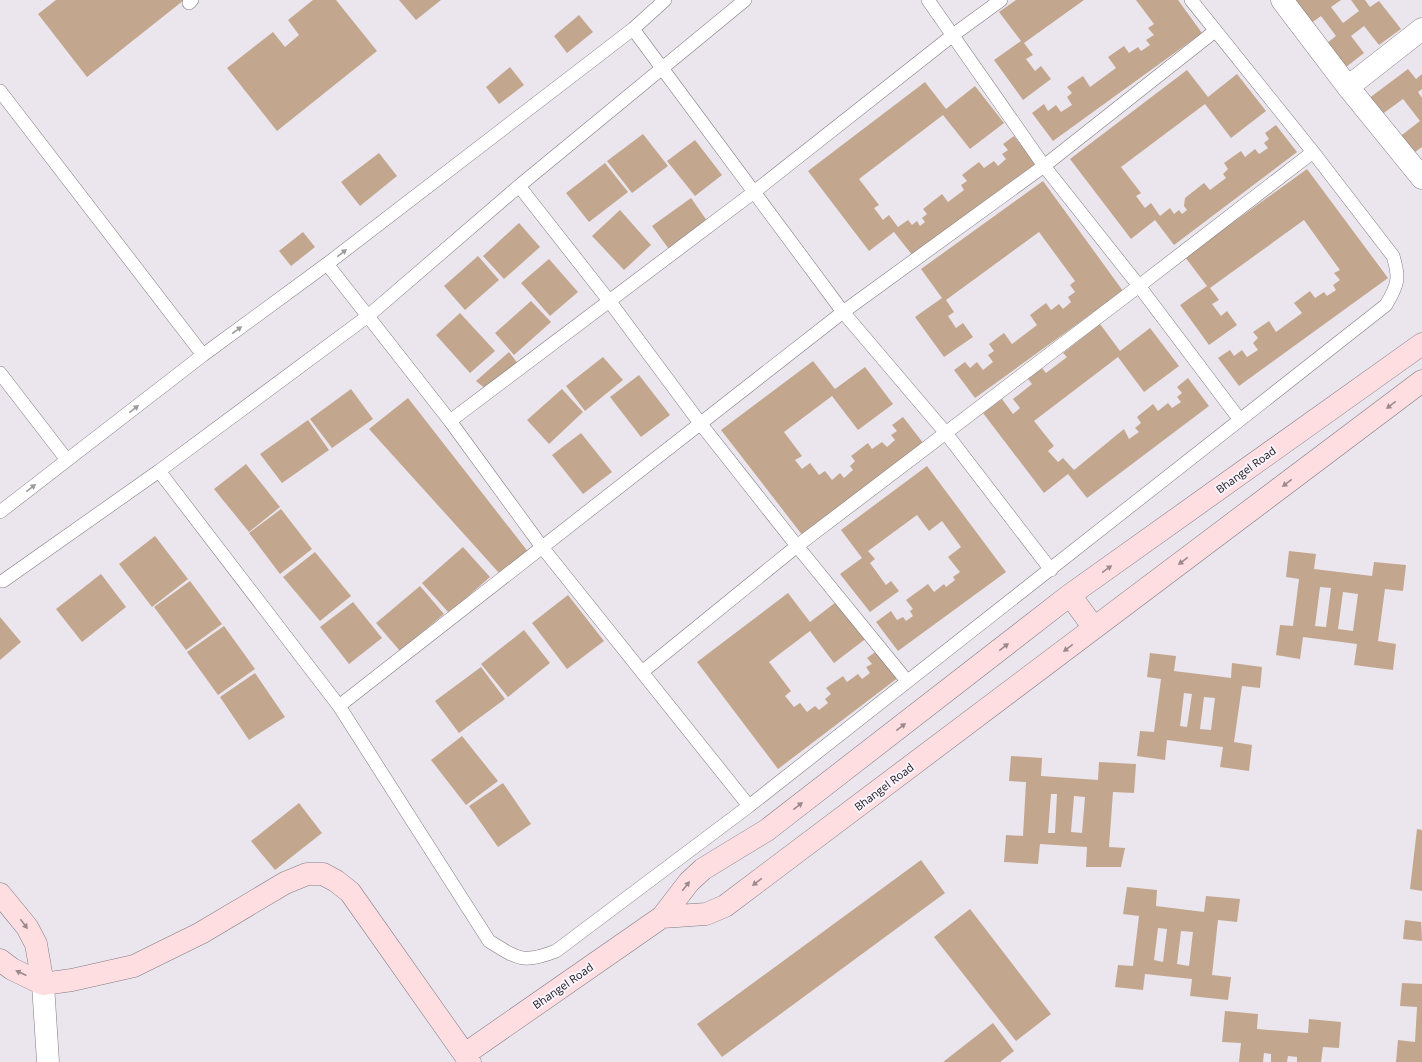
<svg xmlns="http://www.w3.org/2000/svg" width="1422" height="1062" viewBox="0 0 1422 1062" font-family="'Open Sans',sans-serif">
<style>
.building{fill:#c3a68e;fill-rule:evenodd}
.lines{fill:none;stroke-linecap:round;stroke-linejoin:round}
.lane-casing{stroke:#7f7a81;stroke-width:14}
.street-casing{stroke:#7f7a81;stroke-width:23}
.secondary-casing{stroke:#7f7a81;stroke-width:23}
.lane{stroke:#fff;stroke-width:13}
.street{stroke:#fff;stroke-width:22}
.secondary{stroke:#ffdee2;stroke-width:22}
.oneway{fill:#9c9b9c}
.oneway2{fill:#9c898c}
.labels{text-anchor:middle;stroke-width:4;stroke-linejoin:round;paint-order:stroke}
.street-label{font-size:11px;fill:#232124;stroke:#f8f3fb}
</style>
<rect width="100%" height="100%" fill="#ebe6ee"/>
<path class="building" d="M56 0H184L87 77 38 14Z
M313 0H336L377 51 277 131 227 68 273 32 285 47 299 35 288 20Z
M399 0H441L416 20Z
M1016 0H1084L1024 43 1033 55 1026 59 1035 71 1041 66 1051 79 1023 100 994 60 1021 41 999 12Z
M1136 0H1178L1202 33 1053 141 1032 113 1044 104 1048 111 1056 105 1061 112 1072 105 1067 97 1072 93 1067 87 1083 76 1090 87 1116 68 1108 57 1124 46 1129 53 1138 47 1141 51 1150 45 1146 40 1154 35 1148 28 1154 24Z
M1287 0H1341L1331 7 1343 23 1359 11 1351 0H1365L1370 7 1379 1 1401 29 1379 45 1364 26 1351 36 1364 53 1341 71 1322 47 1336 36 1321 16 1307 26Z
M579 15 593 32 567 53 554 36Z
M510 67 524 85 499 104 486 87Z
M1408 69 1416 79 1422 74V89L1418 92 1422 98V147L1411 155 1398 138 1420 121 1403 99 1381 115 1368 99Z
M1187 70 1208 97 1237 74 1266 111 1231 138 1205 104 1121 167 1141 193 1136 196 1145 208 1151 203 1160 216 1170 208 1174 214 1179 210 1182 214 1187 210 1184 206 1185 198 1204 183 1210 190 1226 178 1223 174 1228 169 1224 163 1241 151 1245 157 1255 149 1259 154 1268 148 1264 143 1269 139 1265 133 1276 125 1297 152 1174 245 1155 220 1131 239 1070 159Z
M925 82 946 109 975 86 1004 123 970 149 943 115 859 179 879 205 874 208 883 220 889 215 898 227 908 220 912 225 917 221 920 226 925 222 922 218 927 214 923 209 942 194 948 202 964 190 961 185 967 181 962 175 979 162 984 168 994 161 998 166 1006 159 1002 154 1008 150 1003 144 1014 136 1035 164 913 256 894 232 869 251 808 171Z
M643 134 668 166 632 193 607 161Z
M695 140 722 175 695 196 667 161Z
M379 153 397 176 360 206 341 182Z
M605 163 628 192 589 222 566 193Z
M1307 169 1388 278 1239 386 1218 358 1230 350 1234 356 1242 350 1247 357 1258 350 1253 343 1258 338 1253 332 1269 321 1276 332 1302 313 1294 303 1310 291 1315 298 1324 292 1327 296 1336 290 1333 285 1340 280 1334 273 1340 270 1304 220 1210 288 1219 300 1212 304 1221 316 1227 311 1237 325 1209 345 1180 305 1207 286 1185 257Z
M1043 181 1123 291 975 398 954 370 965 362 970 368 977 362 983 370 993 362 988 355 994 351 989 344 1004 333 1012 344 1037 325 1030 315 1046 303 1051 310 1059 304 1063 309 1071 302 1068 297 1075 292 1070 285 1075 281 1039 232 946 300 954 312 948 316 956 328 963 323 973 337 944 357 915 317 942 298 921 269Z
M691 198 710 225 671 252 652 226Z
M620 210 651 245 624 270 592 236Z
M519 223 540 247 504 279 483 256Z
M303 232 315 247 291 266 279 251Z
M478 256 499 280 465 310 444 286Z
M549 259 578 292 550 316 521 283Z
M531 301 551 322 514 355 495 333Z
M460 313 495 351 470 373 436 335Z
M1100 324 1120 351 1150 328 1179 366 1144 392 1118 357 1034 421 1054 446 1048 451 1058 462 1063 458 1074 470 1124 429 1129 439 1139 432 1135 428 1141 423 1137 417 1153 404 1158 411 1168 403 1172 408 1181 402 1177 397 1182 393 1177 387 1188 378 1209 406 1087 498 1068 474 1044 493 983 413 1002 399 1013 414 1020 408 1013 399 1032 384 1028 379 1042 368 1046 373 1067 357 1063 353Z
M509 352 519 365 487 390 476 381Z
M603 357 623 380 585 411 566 386Z
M813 361 835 389 865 367 893 404 858 430 832 396 784 432 802 456 795 460 802 469 810 463 819 475 825 471 832 480 840 473 844 478 853 470 850 466 855 461 851 456 868 443 872 449 882 442 887 447 895 440 891 435 897 431 892 425 903 417 924 444 803 536 721 430Z
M639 375 670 415 641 437 610 397Z
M351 389 373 419 332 448 310 419Z
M562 389 583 412 549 444 527 420Z
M408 398 529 553 500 574 369 429Z
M308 420 329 450 282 483 260 454Z
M581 433 612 472 583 494 552 455Z
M246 464 280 507 249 532 214 489Z
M927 466 1006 572 898 651 876 622 891 611 897 620 903 617 906 621 913 616 910 611 913 609 906 600 928 584 934 592 944 584 946 587 955 580 953 577 960 572 948 557 961 547 942 521 929 531 917 515 868 551 875 559 870 563 886 585 891 581 899 591 870 612 840 574 862 558 841 530Z
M281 509 312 549 280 574 249 533Z
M155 536 188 579 152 607 119 564Z
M463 547 490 577 449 613 422 583Z
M1289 551 1316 554 1314 569 1372 576 1374 562 1406 565 1403 591 1385 589 1378 641 1396 644 1393 670 1354 665 1357 644 1303 637 1300 659 1276 655 1280 625 1293 626 1299 579 1286 577ZM1320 587 1331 588 1326 627 1315 626ZM1343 592 1358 594 1353 631 1338 629Z
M315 552 351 596 320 621 283 577Z
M101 574 126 607 82 642 56 609Z
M190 581 222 624 186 650 154 607Z
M420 586 444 614 400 651 376 623Z
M788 593 810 622 840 599 868 637 834 663 810 631 769 662 791 691 785 696 794 707 800 703 807 712 815 706 819 710 828 703 825 699 831 694 826 688 843 676 847 682 858 674 862 679 870 673 866 667 872 664 867 658 878 650 899 677 778 769 697 662Z
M568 595 604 641 567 669 532 623Z
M353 602 382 638 349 664 320 627Z
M0 617 21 642 0 660Z
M224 626 255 669 218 695 187 652Z
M524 630 550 663 508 697 481 664Z
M1150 653 1176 656 1174 671 1231 678 1232 663 1262 667 1260 688 1242 686 1234 742 1252 745 1249 771 1220 767 1223 747 1167 740 1165 760 1137 756 1140 731 1154 732 1161 679 1147 677ZM1184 693 1192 694 1187 727 1180 726ZM1204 697 1215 698 1211 730 1200 729Z
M481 667 505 699 459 733 435 701Z
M255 673 285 717 249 740 220 697Z
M462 736 498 781 466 805 431 760Z
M1011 756 1042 758 1041 776 1098 780 1099 762 1136 764 1134 793 1113 792 1109 847 1125 848 1121 867H1086L1087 847 1040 844 1038 864 1004 862 1006 835 1023 836 1026 782 1009 781ZM1051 794H1057L1055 833H1048ZM1074 796 1085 797 1082 833 1071 832Z
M503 783 531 824 498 847 469 806Z
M299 803 322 833 275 870 251 841Z
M1417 829 1422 830V891L1410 889Z
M921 860 945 893 722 1057 697 1024Z
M1127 887 1157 890 1156 906 1204 912 1206 896 1240 899 1237 922 1218 920 1212 975 1231 977 1228 1000 1190 996 1192 979 1145 974 1143 990 1115 987 1118 965 1133 966 1139 916 1123 914ZM1158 928 1167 929 1163 962 1154 960ZM1181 931 1193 932 1189 966 1177 964Z
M970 909 1051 1014 1016 1041 934 937Z
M1421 919 1422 941 1403 939 1405 920 1421 922Z
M1402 983 1422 984V1062H1396L1398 1040 1415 1042 1417 1007 1400 1006Z
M1225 1011 1258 1014 1257 1029 1308 1033 1309 1019 1341 1022 1339 1048 1323 1047 1321 1062H1297V1057L1288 1056 1287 1062H1271V1054L1264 1053 1263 1062H1239L1241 1043 1222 1042Z
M993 1023 1014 1051 1000 1062H943Z"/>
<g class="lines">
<g class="lane-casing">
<path id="lane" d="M928 0 1044 166 1139 286 1240 420
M189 3 192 0
M633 29 843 312 945 432 1051 570
M0 91 203 355
M519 186 610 302 700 423 797 546 907 681
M327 264 450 421 542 547 749 806
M0 373 67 460
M450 421 754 192 953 35 1001 0
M159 471 339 706 489 941C518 959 523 964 556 951L749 806 1386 305C1398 285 1400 278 1393 256L1313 152 1191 0
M0 512 203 355 327 264 633 29 665 0
M3 581 159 471 368 316 519 186 745 0
M642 672 797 546 1139 286 1313 152
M339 706 843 312 1044 166 1215 31"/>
</g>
<g class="street-casing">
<path id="street" d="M1282 0 1348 87 1422 178
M1348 87 1422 29
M43 984 48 1062"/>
</g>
<g class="secondary-casing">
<path id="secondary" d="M1070 595 1094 628
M0 894 27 927 36 944 43 984
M662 917 706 914 725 906 1422 381
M0 960 12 969 43 984 72 980 134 966 201 933 285 883 307 874H323L336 881 350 892 470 1062
M465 1054 662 917 689 882 703 869 767 830 1070 595 1422 344"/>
</g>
<use href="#lane" class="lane"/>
<use href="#street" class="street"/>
<use href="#secondary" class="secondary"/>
</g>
<defs><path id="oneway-solid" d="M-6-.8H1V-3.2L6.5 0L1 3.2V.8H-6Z"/></defs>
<g class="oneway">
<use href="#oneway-solid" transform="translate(342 253) rotate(-38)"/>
<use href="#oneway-solid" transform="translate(237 330) rotate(-36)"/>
<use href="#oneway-solid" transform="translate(134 409) rotate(-38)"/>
<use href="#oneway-solid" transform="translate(31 488) rotate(-38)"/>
</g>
<g class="oneway2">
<use href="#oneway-solid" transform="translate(1391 405) rotate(143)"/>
<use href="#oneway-solid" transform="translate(1287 483) rotate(143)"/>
<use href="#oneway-solid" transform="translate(1183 561) rotate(143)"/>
<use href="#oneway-solid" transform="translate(1107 569) rotate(-36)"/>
<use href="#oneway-solid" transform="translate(1004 647) rotate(-38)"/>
<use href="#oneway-solid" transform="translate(1068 648) rotate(143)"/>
<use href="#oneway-solid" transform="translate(901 727) rotate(-38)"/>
<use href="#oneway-solid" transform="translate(798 806) rotate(-38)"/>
<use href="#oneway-solid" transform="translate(757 882) rotate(143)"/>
<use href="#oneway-solid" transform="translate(686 886) rotate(-52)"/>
<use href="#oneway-solid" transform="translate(24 924) rotate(53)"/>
<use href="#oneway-solid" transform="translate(21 973) rotate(-155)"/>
</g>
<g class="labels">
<g class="street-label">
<text transform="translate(1246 470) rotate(-36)" y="4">Bhangel Road</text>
<text transform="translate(884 787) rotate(-37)" y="4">Bhangel Road</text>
<text transform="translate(563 986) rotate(-35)" y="4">Bhangel Road</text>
</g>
</g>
</svg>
